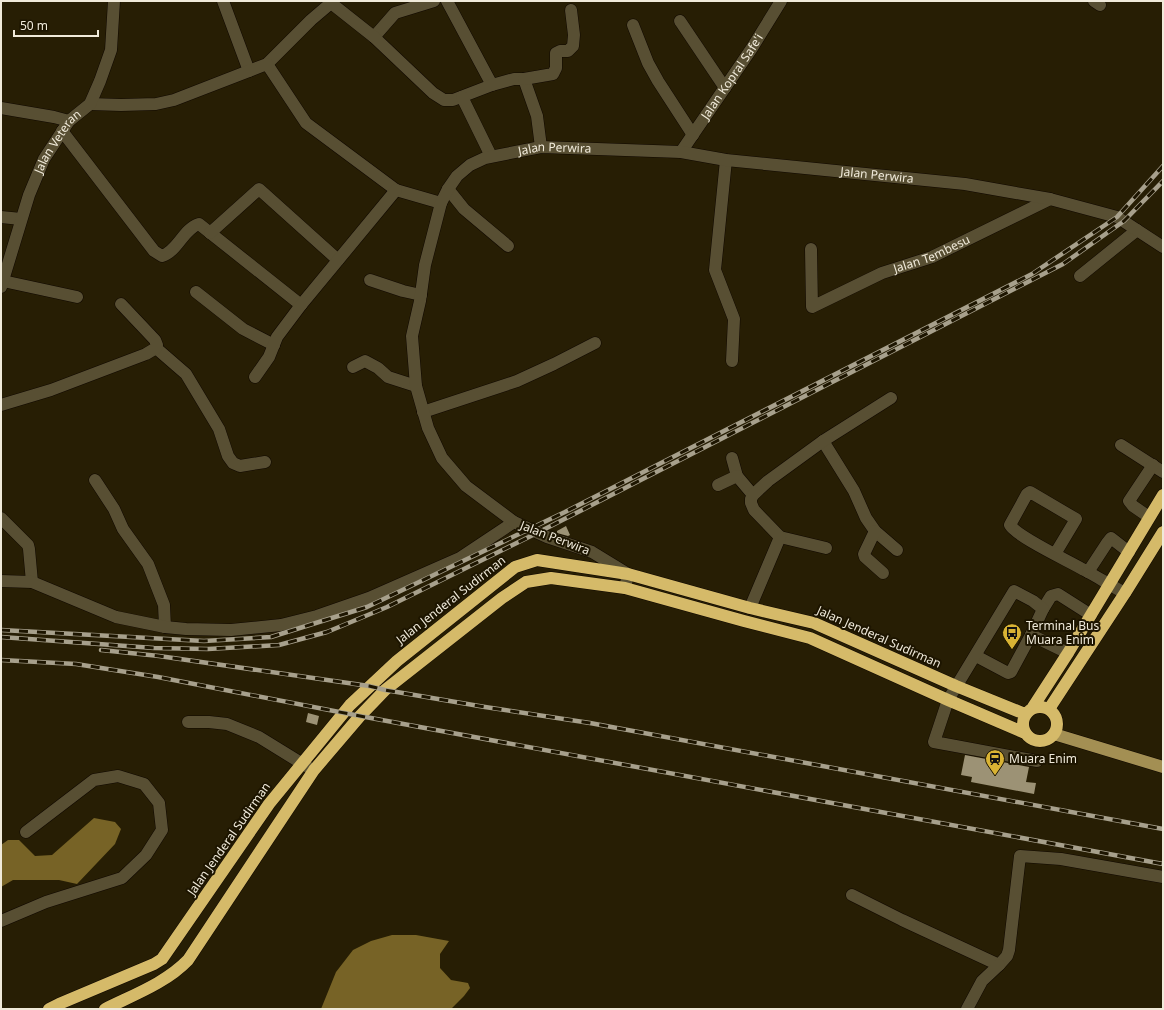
<svg xmlns="http://www.w3.org/2000/svg" width="1164" height="1010" viewBox="0 0 1164 1010" font-family="'Noto Sans',sans-serif">
<style>
.water{fill:#776326}
.building{fill:#9c9275}
.lines{fill:none;stroke-linecap:round;stroke-linejoin:round}
.minor-casing{stroke:#100800;stroke-width:13}
.major-casing{stroke:#100800;stroke-width:13}
.highway-casing{stroke:#100800;stroke-width:13}
.minor{stroke:#584f33;stroke-width:12}
.major{stroke:#a38f53;stroke-width:12}
.highway{stroke:#d5ba69;stroke-width:12}
.rail-casing{stroke:#a7a08c;stroke-width:4.5}
.rail{stroke:#1d1500;stroke-width:3;stroke-dasharray:9;stroke-linecap:butt}
.labels{text-anchor:middle;stroke-width:4;stroke-linejoin:round;paint-order:stroke}
.street-label{font-size:12px;fill:#f0eada;stroke:#1d1500}
.poi-label{font-size:12px;fill:#f0eada;stroke:#1d1500;text-anchor:start}
</style>
<rect width="100%" height="100%" fill="#271e04"/>
<path class="water" d="M94 818 115 822 121 829 115 844 77 884 59 880H13L1 887V845L8 840H19L35 856 52 855Z
M392 935H416L449 941 440 954V968L451 980 468 983 470 988 464 996 451 1009H321L336 972 353 950 371 941Z"/>
<path class="building" d="M566 526 570 535 568 536 557 533V531Z
M308 713 319 716 317 725 306 722Z
M965 755 1029 767 1026 782 1036 783 1034 794 971 782 972 777 961 775Z"/>
<g class="lines">
<g class="minor-casing">
<g id="minor">
<path d="M223 1 249 71"/>
<path d="M447 1 492 85"/>
<path d="M1094 1 1100 5"/>
<path d="M680 21 725 88"/>
<path d="M633 25 648 63 658 81 693 135"/>
<path d="M374 37 395 13 434 1"/>
<path d="M267 64 311 20 331 3 374 37 433 93 444 100H453L492 85 514 79H524L537 116 541 147"/>
<path d="M524 79 553 74 556 68V53L560 51H568L573 46 574 35 571 10"/>
<path d="M462 97 491 156"/>
<path d="M90 104 121 105 156 104 174 100 267 64 306 123 396 190 441 203"/>
<path d="M1 108 54 117 69 121"/>
<path d="M62 131 154 251 162 256C178 251 183 229 199 224L301 305"/>
<path id="s1" d="M681 152 752 48 781 1"/>
<path d="M726 160 715 270 734 319 732 361"/>
<path d="M448 189 464 209 508 246"/>
<path d="M1 217 21 219"/>
<path d="M210 233 259 189 338 260"/>
<path id="s2" d="M811 249 812 307 882 273 932 257 1050 199"/>
<path d="M1080 276 1137 230"/>
<path d="M370 280 403 291 421 295"/>
<path d="M3 281 77 297"/>
<path id="s3" d="M1 287 29 195 44 159 69 121 90 104 100 81 111 50 114 1"/>
<path d="M196 292 243 329 274 345"/>
<path d="M156 348 186 374 219 429 228 456 233 463 240 466 265 462"/>
<path d="M353 367 365 361 378 368 388 377 416 386"/>
<path d="M255 377 269 357 277 337 301 305 396 190"/>
<path d="M1 405 51 390 146 354 156 348 157 345 155 340 121 304"/>
<path d="M423 412 517 381 554 364 595 343"/>
<path d="M823 441 854 491 866 518 875 531 897 550"/>
<path d="M1121 445 1163 472"/>
<path d="M732 458 737 476 753 495"/>
<path d="M95 480 114 509 123 529 148 564 164 605 165 627"/>
<path d="M718 485 737 476"/>
<path d="M1149 517 1133 506 1129 501 1153 465"/>
<path d="M1 518 28 545 29 549 32 582"/>
<path d="M875 531 864 554 865 557 883 573"/>
<path d="M780 537 826 548"/>
<path d="M1055 554 1076 519 1030 492 1027 494 1010 525C1017 537 1069 561 1084 570 1098 577 1111 586 1125 593"/>
<path d="M1088 572 1107 543 1111 538 1129 552"/>
<path d="M1 581 32 582 116 617 165 627 186 629 231 630 281 625 317 616 369 598 460 558 514 522"/>
<path id="s4" d="M625 588 628 574 592 552 547 537 514 522 466 486 442 458 428 428 416 386 412 336 420 301 425 265 441 203 448 189 457 176 470 165 485 158 541 147 681 152 726 160 965 184 1050 199 1117 217 1163 247"/>
<path d="M750 608 780 537 754 510 751 503V499L753 495 768 481 823 441 891 398"/>
<path d="M1043 609 1051 596 1058 594 1091 615"/>
<path d="M976 656 1008 673 1011 672 1031 635"/>
<path d="M188 722H209L227 724 259 737 311 769"/>
<path d="M1037 761 934 742 948 700 1014 591 1033 601 1043 609 1031 635 1068 653"/>
<path d="M852 895 902 920 999 965 1007 956 1009 950 1020 856 1061 859 1163 877"/>
<path d="M1 921 46 902 122 878 146 855 162 830 159 803 144 784 118 776 94 780 26 832"/>
<path d="M967 1009 982 981 999 965"/>
</g>
</g>
<g class="major-casing">
<path id="major" d="M1054 734 1163 767"/>
</g>
<g class="highway-casing">
<path id="highway" d="M1023 724a17 17 0 1 1 34 0a17 17 0 1 1-34 0Z
M1033 707 1068 653 1163 495
M1049 709 1125 593 1163 532
M49 1009 59 1004 154 964 162 959 269 804 350 705 397 661 515 567 537 560 628 574 750 608 814 623 956 686 1025 714
M105 1009C133 995 166 983 188 960L314 770 360 716 385 690 502 598 526 582 551 578 625 588 744 621 810 638 948 700 1025 733"/>
</g>
<use href="#minor" class="minor"/>
<use href="#major" class="major"/>
<use href="#highway" class="highway"/>
<g class="rail-casing">
<path id="rail" d="M1 630 204 641 271 637 367 607 565 512 1032 274 1117 217 1163 166
M1 637 154 648 208 649 279 645 327 632 387 607 539 532 1063 264 1124 221 1163 181
M101 650 159 656 369 686 385 690 485 707 590 723 1163 829
M1 660 76 664 158 677 360 716 1163 864"/>
</g>
<use href="#rail" class="rail"/>
</g>
<defs>
<g id="bus-pin" transform="scale(1)"><path d="M0 17L-7.5 6A9.5 9.5 0 1 1 7.5 6Z" fill="#d9b334" stroke="#1d1500"/><path d="M-5-6H5V4H4V6H2V4H-2V6H-4V4H-5ZM-3.5-4V0h7V-4ZM-3.5 1.2v1.5H-2V1.2ZM2 1.2v1.5H3.5V1.2Z" fill="#111"/></g>
<g id="station-pin" transform="scale(1)"><path d="M0 17L-7.5 6A9.5 9.5 0 1 1 7.5 6Z" fill="#d9b334" stroke="#1d1500"/><path d="M-3-6H3Q5-6 5-4V2Q5 4 3 4L4.5 6H3L1.5 4h-3L-3 6H-4.5L-3 4Q-5 4-5 2V-4Q-5-6-3-6ZM-3.5-4v3h7v-3ZM-3.5 1v1.5H-2V1ZM2 1v1.5H3.5V1Z" fill="#111"/></g>
</defs>
<g fill-rule="evenodd">
<use href="#bus-pin" x="1012" y="633"/>
<use href="#station-pin" x="995" y="759"/>
</g>
<g class="labels">
<g class="street-label">
<text dy="4" stroke="none"><textPath href="#s1" startOffset="91">Jalan Kopral Safe'i</textPath></text>
<text dy="4" stroke="none"><textPath href="#s3" startOffset="157">Jalan Veteran</textPath></text>
<text dy="4" stroke="none"><textPath href="#s4" startOffset="636">Jalan Perwira</textPath></text>
<text dy="4" stroke="none"><textPath href="#s4" startOffset="960">Jalan Perwira</textPath></text>
<text dy="4" stroke="none"><textPath href="#s2" startOffset="189">Jalan Tembesu</textPath></text>
<text transform="translate(555 538) rotate(21)" y="4">Jalan Perwira</text>
<text transform="translate(451 600) rotate(-38)" y="4">Jalan Jenderal Sudirman</text>
<text transform="translate(879 637) rotate(24)" y="4">Jalan Jenderal Sudirman</text>
<text transform="translate(229 839) rotate(-55)" y="4">Jalan Jenderal Sudirman</text>
</g>
<g class="poi-label">
<text x="1026" y="630">Terminal Bus<tspan x="1026" dy="14">Muara Enim</tspan></text>
<text x="1009" y="763">Muara Enim</text>
</g>
</g>
<rect width="1164" height="1010" fill="none" stroke="#f0eada" stroke-width="4"/>
<path d="M14 30v6h84v-6" fill="none" stroke="#f0eada" stroke-width="2"/>
<text x="20" y="30" font-size="12" fill="#f0eada" stroke="#1d1500" stroke-width="3" paint-order="stroke">50 m</text>
</svg>
